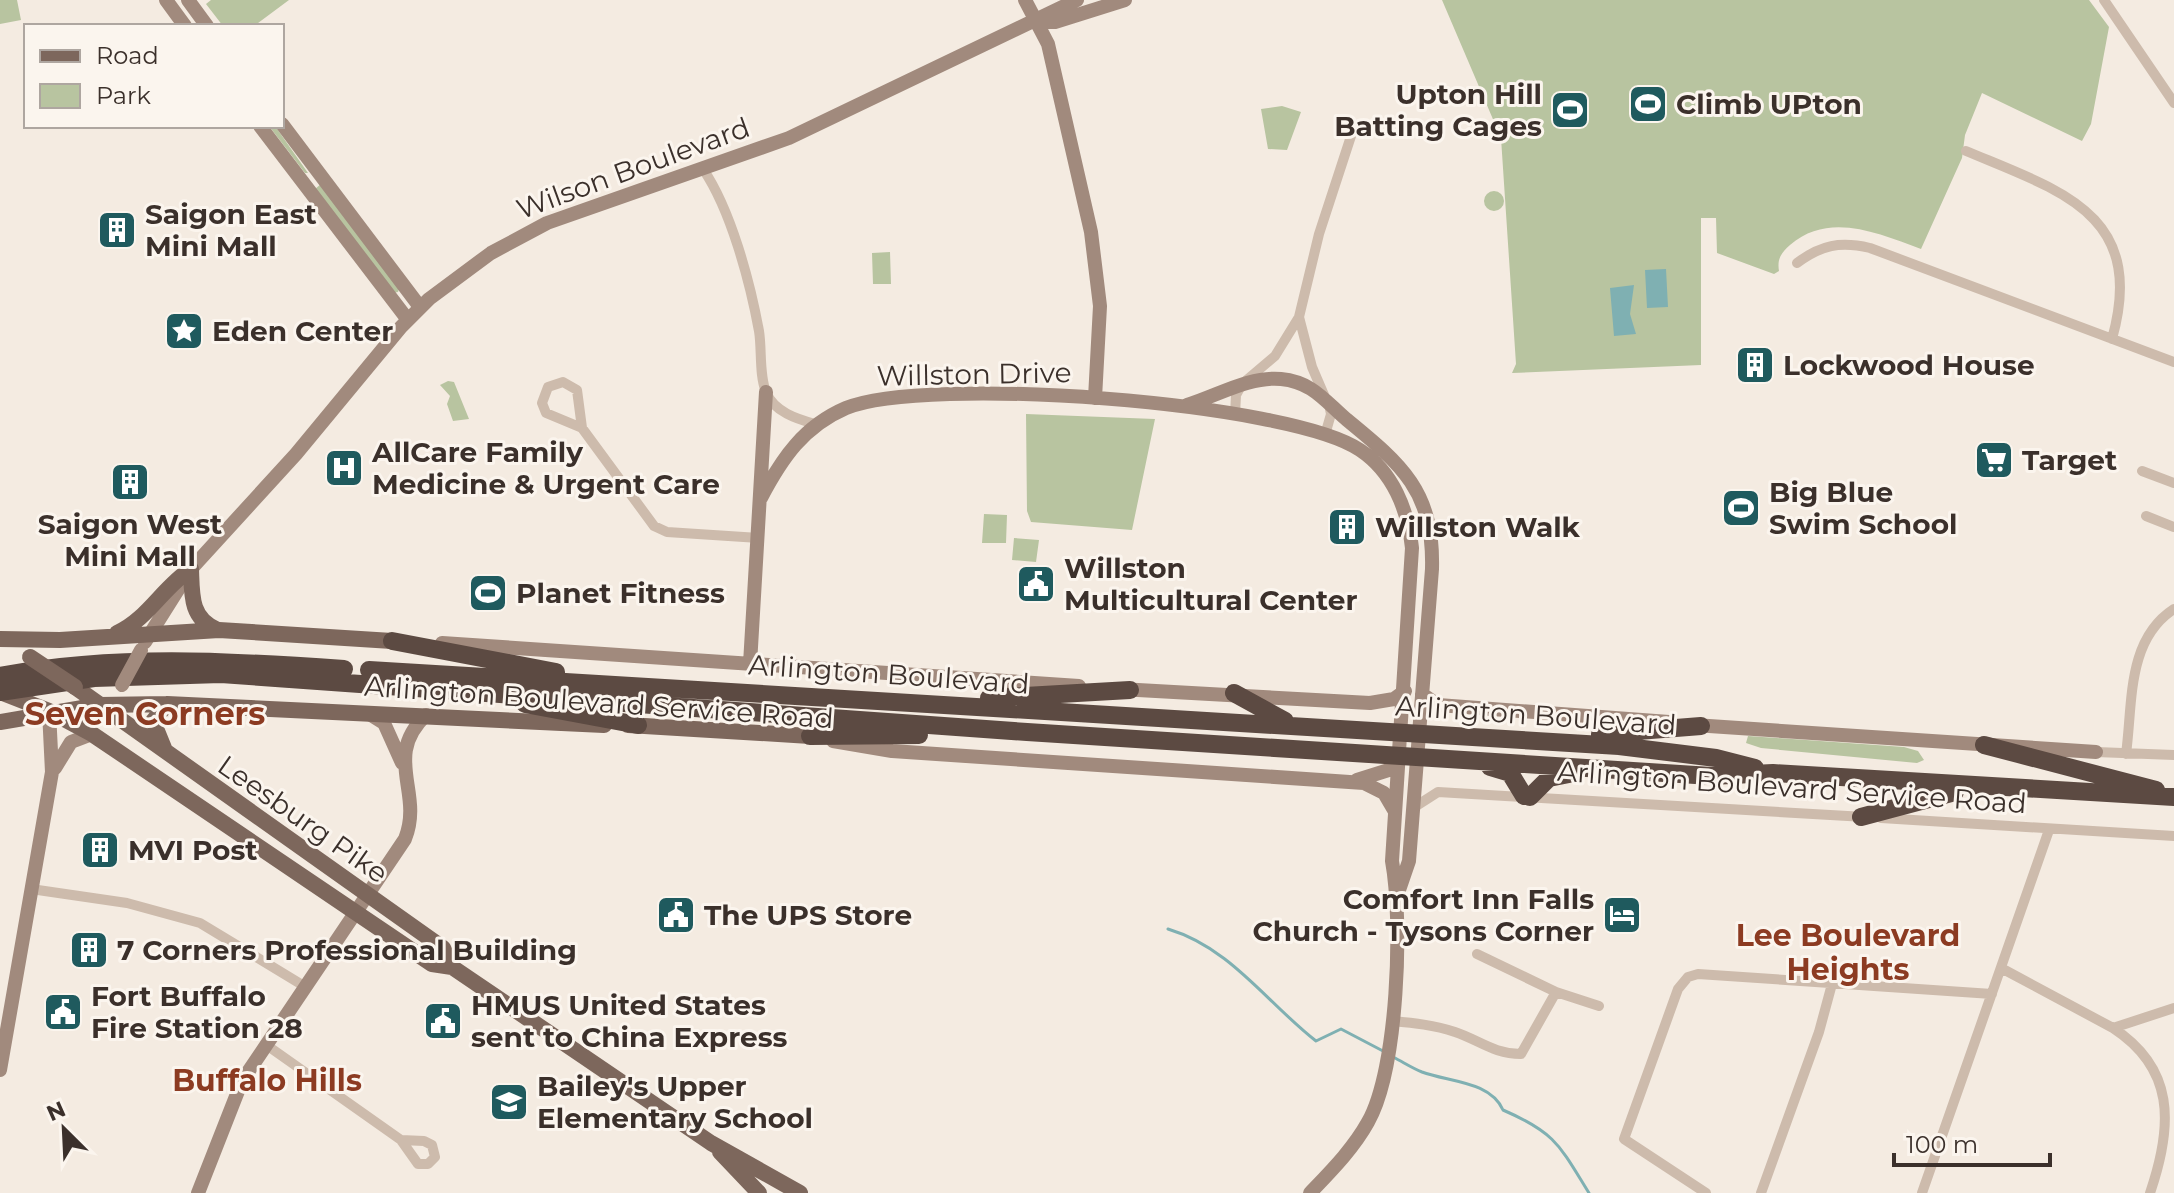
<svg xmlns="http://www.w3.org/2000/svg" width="2174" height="1193" viewBox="0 0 2174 1193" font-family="Montserrat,sans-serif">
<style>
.green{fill:#b8c4a0}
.water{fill:#7fb0b2}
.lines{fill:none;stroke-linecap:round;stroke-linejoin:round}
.stream{stroke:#7fb0b2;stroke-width:3}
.street{stroke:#cdbbac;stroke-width:10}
.secondary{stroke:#a18a7d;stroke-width:14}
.primary{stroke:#7d675c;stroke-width:16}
.highway{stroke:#5c4a42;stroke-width:18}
.secondary-bridge{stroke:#a18a7d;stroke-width:14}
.primary-bridge{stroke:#7d675c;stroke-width:16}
.labels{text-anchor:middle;stroke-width:6;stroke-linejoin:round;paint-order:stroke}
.poi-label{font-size:28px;font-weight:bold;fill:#3b302b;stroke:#fbf5ee;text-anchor:start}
.street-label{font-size:28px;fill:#3b302b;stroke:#fbf5ee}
.neighbourhood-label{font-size:30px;font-weight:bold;fill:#8c3b22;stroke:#fbf5ee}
.quarter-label{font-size:32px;font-weight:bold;fill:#8c3b22;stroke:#fbf5ee}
</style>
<rect width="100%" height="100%" fill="#f4ebe1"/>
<path class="green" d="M0 0H17L21 20 0 24Z
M211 0H289L254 26H223L206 4Z
M1442 0H2089L2109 27 2091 124 2082 141 1982 93 1965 135 1962 158 1921 249C1879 234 1830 211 1790 245 1781 253 1777 259 1779 271L1774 274 1717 253 1716 218H1701V365L1512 373 1516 364 1501 138Z
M1282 106 1301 112 1287 150 1268 149 1261 109Z
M269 126H275L308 173H305Z
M321 184 399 289 398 292 393 293 315 189Z
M1484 201a10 10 0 1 1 20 0a10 10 0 1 1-20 0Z
M890 252 891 284H873L872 253Z
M448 381 454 382 469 419 453 421 447 404 450 396 440 385Z
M1026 414 1155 419 1132 530 1031 522 1027 511Z
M984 514 1007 515 1006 543H982Z
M1014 538 1039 540 1036 562 1012 560Z
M1748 736 1904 747 1918 751 1924 760 1917 763 1761 748 1746 743Z"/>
<path class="water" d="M1666 269 1668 307 1647 308 1645 270Z
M1634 285 1630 314 1636 334 1614 336 1610 288Z"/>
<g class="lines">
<path class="stream" d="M1168 929C1231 948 1266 1002 1316 1041L1341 1029 1383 1051
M1393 1057C1403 1062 1412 1068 1422 1072 1449 1082 1490 1081 1503 1110 1556 1133 1560 1146 1589 1193"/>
<path class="street" d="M2104 0 2174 103
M1966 151C2061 191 2147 214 2112 339
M703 169C731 210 750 282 759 331 762 349 759 375 766 392 774 412 797 419 815 424
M1797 263C1821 245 1840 241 1870 248L2174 362
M1299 317 1312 367 1324 395
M1235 415 1236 395 1242 384 1275 356 1299 317 1319 234 1354 127
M582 428 577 390 563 382 548 387 542 403 546 413 582 428 654 526 667 532 759 538
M1325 435 1331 414 1329 404
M2142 471 2174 483
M2146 516 2174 527
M2096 752 2174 755
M2126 754C2133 704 2126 640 2174 609
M1413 808 1438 792 1865 817
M1881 818 2174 836
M31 889 127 903 200 923 304 986
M1477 954 1556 992 1599 1006
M2001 968 2113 1028 2174 1008
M1392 1021C1414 1023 1434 1025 1455 1032 1479 1040 1494 1054 1521 1054L1556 992
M2113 1028C2174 1068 2174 1123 2150 1193
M265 1044 401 1140
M401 1140 424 1141 432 1145 435 1157 428 1164H418Z
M1706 1193 1624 1139 1678 989 1688 977 1698 974 1992 994
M1761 1193 1819 1032 1832 984
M1922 1193 2049 830"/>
<path class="secondary" d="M166 0 185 26
M188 0 207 26
M1025 0 1048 44 1091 232 1100 306 1095 398
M1036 22H1055L1125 0
M282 124 420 307
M260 126 408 320
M1187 405C1217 396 1249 376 1281 379 1312 382 1324 400 1346 419 1402 465 1434 491 1432 569L1409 861 1398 893
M761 498C782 458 804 426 846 408 925 375 1290 402 1360 450 1393 472 1408 510 1412 548L1392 861C1403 921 1398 1069 1368 1122 1353 1149 1331 1171 1310 1193
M145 642 191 569 296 454 401 327 429 299 491 253 547 223 789 138 1077 0
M442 643 1079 686
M750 664 766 392
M1120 689 1370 703 1394 699 1405 691
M1422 694 1438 705 1669 722
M368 713 384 723 402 763
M1694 725 2096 752
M833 741 892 751 1364 783 1384 793 1394 810
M55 768 71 742 92 734
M1357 780 1398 767
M0 1070 52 772 49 711
M198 1193 242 1081 405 839C424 792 382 757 426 715"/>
<path class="primary" d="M117 633C148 619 163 587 191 569 192 594 190 618 216 629
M0 639 60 640 219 630 392 641
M75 687 443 948 452 967
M0 692 49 711 92 734 432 964 452 967 711 1143 800 1193
M0 722 100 705 167 704 604 725
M628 725 810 736
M164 748 153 721 167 704
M720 1152 759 1193"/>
<path class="highway" d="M392 641 556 672
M369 670 1619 746 1716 758 1755 768
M0 676C115 654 228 661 344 669
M0 692 94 678 221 674 1027 732 1711 776 1773 773 2174 797
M1234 693 1285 721
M989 698 1130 690
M525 704 638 725
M1600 734 1701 726
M810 736 919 735
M1984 745 2156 790
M1490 767 1510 773 1524 796
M1530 797 1549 778 1574 773
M1861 817 1955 792"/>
<path class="secondary-bridge" d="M122 685 141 650"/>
<path class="primary-bridge" d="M30 657 75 687"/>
</g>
<defs>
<g id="stadium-square" transform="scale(2)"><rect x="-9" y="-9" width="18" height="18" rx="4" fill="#1f5a5e" stroke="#fbf5ee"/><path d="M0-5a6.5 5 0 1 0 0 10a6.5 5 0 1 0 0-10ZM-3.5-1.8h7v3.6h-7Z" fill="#fff"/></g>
<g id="building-square" transform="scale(2)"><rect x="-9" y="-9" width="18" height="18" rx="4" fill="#1f5a5e" stroke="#fbf5ee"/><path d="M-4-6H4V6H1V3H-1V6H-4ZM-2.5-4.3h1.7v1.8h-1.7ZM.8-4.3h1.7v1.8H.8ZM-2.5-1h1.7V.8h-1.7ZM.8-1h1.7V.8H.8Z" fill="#fff"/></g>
<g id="sight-square" transform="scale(2)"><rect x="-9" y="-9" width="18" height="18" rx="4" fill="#1f5a5e" stroke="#fbf5ee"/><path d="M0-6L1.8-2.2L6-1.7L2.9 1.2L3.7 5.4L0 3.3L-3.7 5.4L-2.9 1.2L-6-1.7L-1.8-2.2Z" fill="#fff"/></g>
<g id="supermarket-square" transform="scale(2)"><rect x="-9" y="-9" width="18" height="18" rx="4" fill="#1f5a5e" stroke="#fbf5ee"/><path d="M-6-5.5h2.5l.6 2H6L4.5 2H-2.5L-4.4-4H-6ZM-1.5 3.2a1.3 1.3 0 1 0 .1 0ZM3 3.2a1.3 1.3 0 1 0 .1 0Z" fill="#fff"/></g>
<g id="hospital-square" transform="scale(2)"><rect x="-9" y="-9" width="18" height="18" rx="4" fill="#1f5a5e" stroke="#fbf5ee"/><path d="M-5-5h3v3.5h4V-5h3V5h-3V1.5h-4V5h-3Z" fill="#fff"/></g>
<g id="civic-square" transform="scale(2)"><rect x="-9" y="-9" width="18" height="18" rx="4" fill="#1f5a5e" stroke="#fbf5ee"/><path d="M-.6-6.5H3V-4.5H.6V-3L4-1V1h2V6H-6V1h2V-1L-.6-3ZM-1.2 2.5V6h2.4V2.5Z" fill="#fff"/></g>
<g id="hotel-square" transform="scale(2)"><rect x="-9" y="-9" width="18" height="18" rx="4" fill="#1f5a5e" stroke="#fbf5ee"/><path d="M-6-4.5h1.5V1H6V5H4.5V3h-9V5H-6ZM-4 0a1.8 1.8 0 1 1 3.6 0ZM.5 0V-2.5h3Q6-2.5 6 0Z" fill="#fff"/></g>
<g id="school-square" transform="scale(2)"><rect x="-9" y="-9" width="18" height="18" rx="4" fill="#1f5a5e" stroke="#fbf5ee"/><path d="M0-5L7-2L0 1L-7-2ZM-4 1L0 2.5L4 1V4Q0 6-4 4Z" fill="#fff"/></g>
</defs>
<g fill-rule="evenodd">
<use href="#stadium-square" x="1648" y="104"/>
<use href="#stadium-square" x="1570" y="110"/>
<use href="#building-square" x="117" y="230"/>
<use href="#sight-square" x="184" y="331"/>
<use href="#building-square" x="1755" y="365"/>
<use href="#supermarket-square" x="1994" y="460"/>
<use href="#hospital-square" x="344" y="468"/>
<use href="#building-square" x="130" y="482"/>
<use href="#stadium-square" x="1741" y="508"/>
<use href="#building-square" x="1347" y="527"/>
<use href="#civic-square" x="1036" y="584"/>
<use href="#stadium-square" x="488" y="593"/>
<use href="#building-square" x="100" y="850"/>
<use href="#civic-square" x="676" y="915"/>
<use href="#hotel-square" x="1622" y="915"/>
<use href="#building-square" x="89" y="950"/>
<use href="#civic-square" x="63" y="1012"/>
<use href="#civic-square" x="443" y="1021"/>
<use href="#school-square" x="509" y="1102"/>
</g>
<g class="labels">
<g class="poi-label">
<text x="1542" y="104" text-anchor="end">Upton Hill<tspan x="1542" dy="32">Batting Cages</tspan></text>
<text x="1676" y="114">Climb UPton</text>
<text x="145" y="224">Saigon East<tspan x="145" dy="32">Mini Mall</tspan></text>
<text x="212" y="341">Eden Center</text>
<text x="1783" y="375">Lockwood House</text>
<text x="372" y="462">AllCare Family<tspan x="372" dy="32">Medicine &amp; Urgent Care</tspan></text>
<text x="2022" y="470">Target</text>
<text x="1769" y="502">Big Blue<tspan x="1769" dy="32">Swim School</tspan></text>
<text x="130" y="534" text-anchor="middle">Saigon West<tspan x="130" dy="32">Mini Mall</tspan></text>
<text x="1375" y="537">Willston Walk</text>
<text x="1064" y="578">Willston<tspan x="1064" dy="32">Multicultural Center</tspan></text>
<text x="516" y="603">Planet Fitness</text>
<text x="128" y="860">MVI Post</text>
<text x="1594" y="909" text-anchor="end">Comfort Inn Falls<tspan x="1594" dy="32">Church - Tysons Corner</tspan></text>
<text x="704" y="925">The UPS Store</text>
<text x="117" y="960">7 Corners Professional Building</text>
<text x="91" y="1006">Fort Buffalo<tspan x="91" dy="32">Fire Station 28</tspan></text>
<text x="471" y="1015">HMUS United States<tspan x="471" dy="32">sent to China Express</tspan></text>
<text x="537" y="1096">Bailey's Upper<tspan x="537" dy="32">Elementary School</tspan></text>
</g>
<g class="street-label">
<text transform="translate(633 168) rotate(-20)" y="10">Wilson Boulevard</text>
<text transform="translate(974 374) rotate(-1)" y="10">Willston Drive</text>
<text transform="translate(889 674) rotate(4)" y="10">Arlington Boulevard</text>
<text transform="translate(599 702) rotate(4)" y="10">Arlington Boulevard Service Road</text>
<text transform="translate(1536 715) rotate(4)" y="10">Arlington Boulevard</text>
<text transform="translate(1792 787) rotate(4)" y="10">Arlington Boulevard Service Road</text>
<text transform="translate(303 819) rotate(35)" y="10">Leesburg Pike</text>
</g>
<g class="neighbourhood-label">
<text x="1848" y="946">Lee Boulevard<tspan x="1848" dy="34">Heights</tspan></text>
<text x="267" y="1091">Buffalo Hills</text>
</g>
<g class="quarter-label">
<text x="145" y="725">Seven Corners</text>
</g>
</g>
<rect x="24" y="24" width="260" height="104" fill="#fbf5ee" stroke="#aea6a0" stroke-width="2"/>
<rect x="40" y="50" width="40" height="12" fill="#7d675c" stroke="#aea6a0" stroke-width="2"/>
<text x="96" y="64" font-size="24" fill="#3b302b">Road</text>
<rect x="40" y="84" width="40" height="24" fill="#b8c4a0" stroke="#aea6a0" stroke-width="2"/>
<text x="96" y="104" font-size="24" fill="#3b302b">Park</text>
<g transform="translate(64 1129) rotate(336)" stroke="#fbf5ee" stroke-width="6" paint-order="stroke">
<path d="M0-6L14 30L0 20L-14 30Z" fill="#3b302b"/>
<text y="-12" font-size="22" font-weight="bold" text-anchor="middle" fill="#3b302b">N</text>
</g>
<path d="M1894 1153v12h156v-12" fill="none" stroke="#3b302b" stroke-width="4"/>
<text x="1906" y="1153" font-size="24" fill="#3b302b" stroke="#fbf5ee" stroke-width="6" paint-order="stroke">100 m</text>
</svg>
